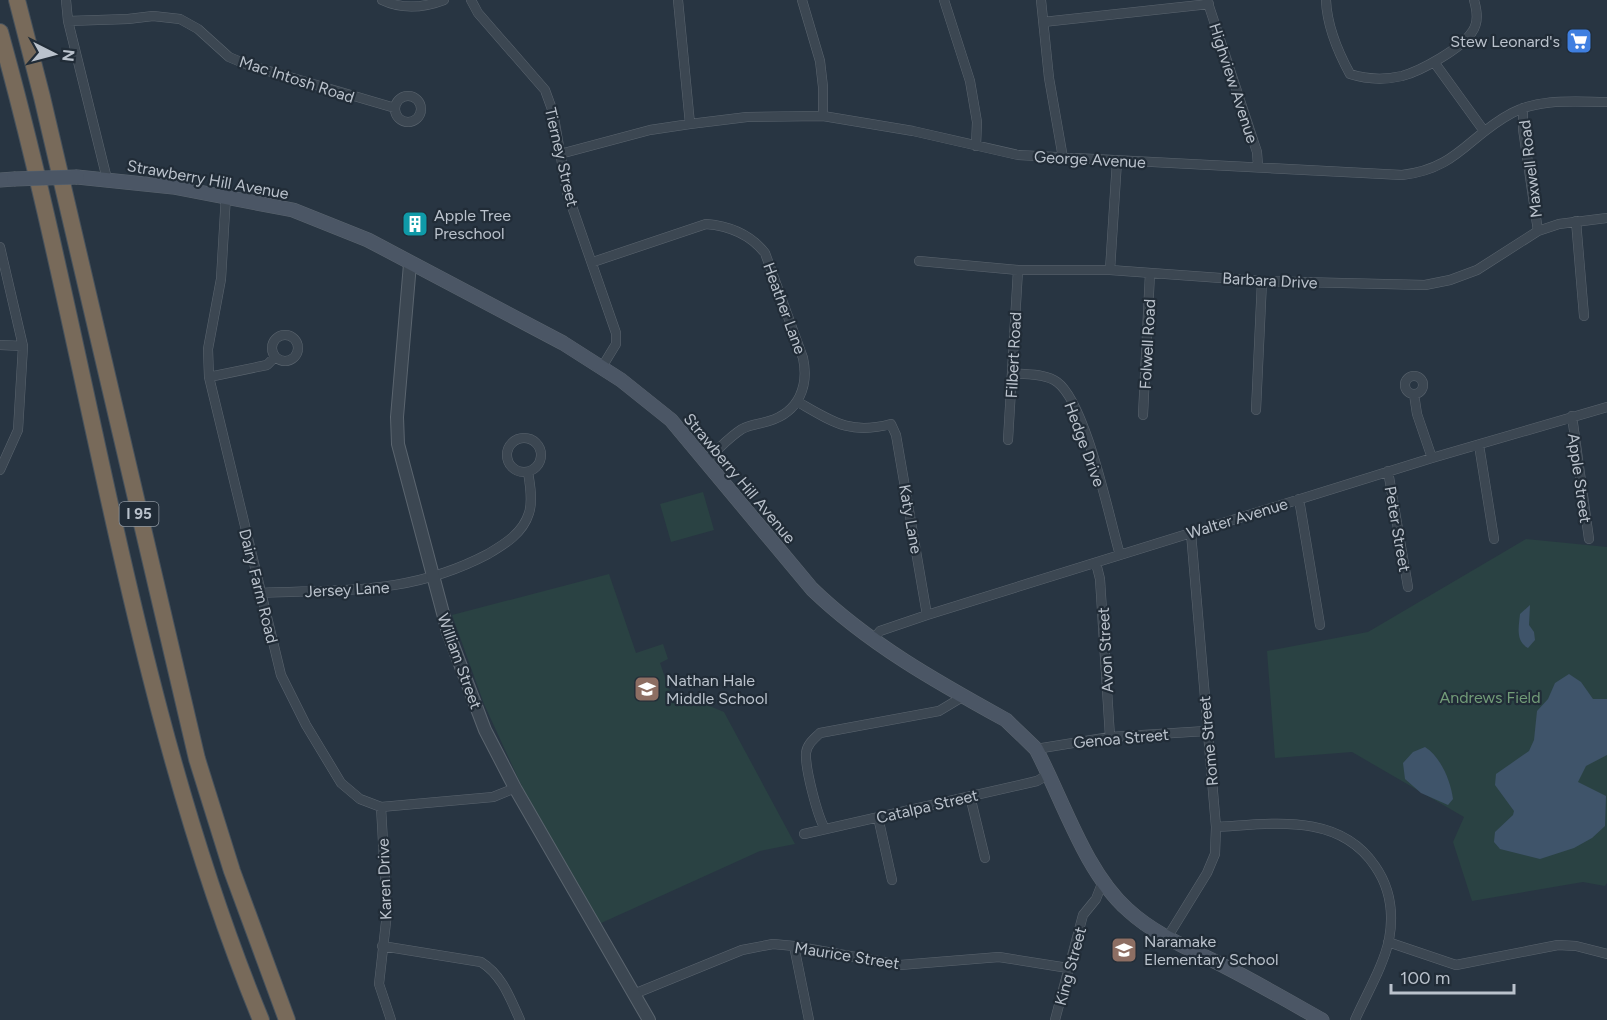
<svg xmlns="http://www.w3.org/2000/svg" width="1607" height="1020" viewBox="0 0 1607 1020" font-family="Figtree,sans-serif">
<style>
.green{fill:#2a4243}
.water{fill:#3f546a}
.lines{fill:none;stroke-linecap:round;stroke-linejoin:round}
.minor-casing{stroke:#5b656f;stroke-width:10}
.tertiary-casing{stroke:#5b656f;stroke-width:14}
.secondary-casing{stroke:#5b656f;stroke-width:15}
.motorway-casing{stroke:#47525c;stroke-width:18}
.minor{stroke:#3c4752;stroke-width:9}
.tertiary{stroke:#3c4752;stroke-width:12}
.secondary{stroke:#4b5665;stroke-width:14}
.motorway{stroke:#786a5a;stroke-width:16}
.secondary-bridge-casing{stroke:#5b656f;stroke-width:15;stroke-linecap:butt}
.secondary-bridge{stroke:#4b5665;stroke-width:14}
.labels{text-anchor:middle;stroke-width:4.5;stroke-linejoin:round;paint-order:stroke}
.shield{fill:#212c37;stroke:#8c959f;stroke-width:1.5}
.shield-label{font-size:15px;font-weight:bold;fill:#bac2cc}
.poi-label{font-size:16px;fill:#bac2cc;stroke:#212c37;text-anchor:start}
.street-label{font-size:16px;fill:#bac2cc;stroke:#212c37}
.park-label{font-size:16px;fill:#729c78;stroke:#212c37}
</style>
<rect width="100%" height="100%" fill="#283542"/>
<path class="green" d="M703 492 714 530 671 542 660 504Z
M1526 539 1607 547V883L1605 886 1583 882 1472 901 1453 842 1464 817 1352 752 1275 758 1267 651 1368 632Z
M609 574 636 653 663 644 668 659 660 663 674 703 697 695 700 702 724 712 795 844 760 851 599 924 523 789 484 704 452 615Z"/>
<path class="water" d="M1530 605 1529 625 1534 632 1535 640 1528 648C1515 641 1519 626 1520 614Z
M1569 674 1581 682 1593 699H1607V755L1586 766 1578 782 1606 796 1605 826 1592 838 1574 848 1540 859 1500 849 1494 842 1495 832 1513 815 1514 811 1495 785 1496 774 1529 751 1534 740 1537 711 1548 699 1555 683Z
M1425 747C1441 757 1451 782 1453 799L1448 805 1421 793 1405 779 1403 763 1413 752Z"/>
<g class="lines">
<g class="minor-casing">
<path id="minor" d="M66 0 68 21 107 179
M382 0C403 10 423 8 444 0
M471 0 478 13 545 90 553 112 567 192 616 333V344L602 367
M678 0 690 124
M802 0 820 61 823 87V116
M944 0 970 81 977 122 976 146
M1041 0 1049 78 1063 158
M1207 0 1257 152 1258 166
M1326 0C1327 26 1338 52 1350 74 1366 79 1385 80 1402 76 1421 71 1462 48 1472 32 1479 22 1477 11 1474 0
M68 21 128 19 153 16 180 19 198 29 229 57 248 65 395 108
M1043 22 1209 4
M1434 62 1484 131
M395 109a13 13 0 1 1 26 0a13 13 0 1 1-26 0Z
M1523 108V129L1538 231
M560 154 650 130 690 124 747 117 823 116 913 131 1018 155 1402 175C1457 169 1468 136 1512 113 1540 98 1576 102 1607 102
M226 195 221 279 208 349 209 377 281 675 306 725 341 783 360 799 381 807 493 797 515 788
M1576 221 1584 316
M0 247 23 346 18 430 0 470
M919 261 1018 270H1110L1262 281 1425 285 1450 280 1477 270 1538 231 1559 224 1607 218
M593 262 706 224C730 226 750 234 765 253L803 358C809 386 799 412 769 421 760 424 751 424 742 429 729 437 718 450 706 460
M1110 270 1117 161
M272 348a13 13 0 1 1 26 0a13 13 0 1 1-26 0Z
M0 345 23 346
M1012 373C1025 375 1045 373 1057 382 1086 403 1109 517 1120 555
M1405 385a9 9 0 1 1 18 0a9 9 0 1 1-18 0Z
M209 377 267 365 275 357
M1414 394 1417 414 1432 458
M798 402C833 422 850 435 891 424L896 435 927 615
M1256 410 1262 281
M1143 415 1150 273
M1572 416 1589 539
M507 455a17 17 0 1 1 34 0a17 17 0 1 1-34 0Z
M1008 440 1018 270
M1479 445 1494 539
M1388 471 1408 587
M1299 499 1320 625
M1096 563 1100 579 1110 737
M261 593C345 589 410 595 488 554 505 544 523 533 529 513 533 501 530 484 528 472
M873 640 880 631 927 615 1432 458 1607 407
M1036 749 1110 737 1206 731
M970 796 985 858
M381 807 387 913 379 984 391 1020
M878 817 892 880
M1216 827C1272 824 1339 812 1375 866 1391 889 1394 913 1389 940 1383 967 1366 995 1355 1020
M825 829C817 815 805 768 806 753 807 744 814 739 820 733L939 711 964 696
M804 834 1037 781 1049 774
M1167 938 1207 873 1215 854 1216 827 1191 533
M1388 942 1456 965 1558 945 1576 946 1607 954
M382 946 481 962C502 975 510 998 520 1020
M794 946 809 1020
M634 994 742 950 773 944 794 946 900 965 999 957 1068 968
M1055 1020 1083 915 1096 899 1103 881"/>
</g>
<g class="tertiary-casing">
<path id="tertiary" d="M410 264 397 417 398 444 448 632 485 730 515 788 649 1020"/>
</g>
<g class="secondary-casing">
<path id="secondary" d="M77 177 173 187 293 210 368 240 563 343 621 380 671 420 812 589C869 644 937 682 1006 720L1036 749C1063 800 1085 872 1128 910 1156 936 1193 950 1226 967 1259 984 1290 1002 1322 1020
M0 180 14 179"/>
</g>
<g class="motorway-casing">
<path id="motorway" d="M17 0 42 97 197 759 232 871 287 1020
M0 32C91 359 131 705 261 1020"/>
</g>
<use href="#minor" class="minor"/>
<use href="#tertiary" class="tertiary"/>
<use href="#secondary" class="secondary"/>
<use href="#motorway" class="motorway"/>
<g class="secondary-bridge-casing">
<path id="secondary-bridge" d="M14 179 77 177"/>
</g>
<use href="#secondary-bridge" class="secondary-bridge"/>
</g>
<defs>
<g id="supermarket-square" transform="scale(1.35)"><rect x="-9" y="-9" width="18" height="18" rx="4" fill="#3f7fe0" stroke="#212c37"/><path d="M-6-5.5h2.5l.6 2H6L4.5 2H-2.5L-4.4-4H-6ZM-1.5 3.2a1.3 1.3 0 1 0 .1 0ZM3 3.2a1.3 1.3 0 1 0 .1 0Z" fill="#fff"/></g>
<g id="building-square" transform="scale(1.35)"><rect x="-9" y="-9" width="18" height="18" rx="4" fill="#0f9aa8" stroke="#212c37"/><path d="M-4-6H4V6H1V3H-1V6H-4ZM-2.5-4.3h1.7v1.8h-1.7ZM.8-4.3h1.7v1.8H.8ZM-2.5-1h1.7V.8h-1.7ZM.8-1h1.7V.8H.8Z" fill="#fff"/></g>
<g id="school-square" transform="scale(1.35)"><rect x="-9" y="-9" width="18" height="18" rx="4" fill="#8d6e63" stroke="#212c37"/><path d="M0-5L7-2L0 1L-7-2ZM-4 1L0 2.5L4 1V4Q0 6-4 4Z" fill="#fff"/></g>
</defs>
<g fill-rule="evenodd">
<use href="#supermarket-square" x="1579" y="41"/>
<use href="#building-square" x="415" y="224"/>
<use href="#school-square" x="647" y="689"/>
<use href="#school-square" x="1124" y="950"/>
</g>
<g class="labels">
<rect class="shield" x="119.5" y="502" width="39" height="24" rx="4.5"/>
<g class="shield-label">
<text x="139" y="519">I 95</text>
</g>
<g class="poi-label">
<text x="1560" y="47" text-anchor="end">Stew Leonard's</text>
<text x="434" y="221">Apple Tree<tspan x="434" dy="18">Preschool</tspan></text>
<text x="666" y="686">Nathan Hale<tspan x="666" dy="18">Middle School</tspan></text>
<text x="1144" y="947">Naramake<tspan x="1144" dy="18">Elementary School</tspan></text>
</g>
<g class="street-label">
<text transform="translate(297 79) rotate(18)" y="6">Mac Intosh Road</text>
<text transform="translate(1234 83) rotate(72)" y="6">Highview Avenue</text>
<text transform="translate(562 157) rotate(77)" y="6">Tierney Street</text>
<text transform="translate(1090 159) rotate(3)" y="6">George Avenue</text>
<text transform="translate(1530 169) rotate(-97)" y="6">Maxwell Road</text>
<text transform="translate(208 179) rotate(10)" y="6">Strawberry Hill Avenue</text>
<text transform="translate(1270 280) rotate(3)" y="6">Barbara Drive</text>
<text transform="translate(785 308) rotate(70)" y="6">Heather Lane</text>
<text transform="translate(1147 344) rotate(-87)" y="6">Folwell Road</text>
<text transform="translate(1013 355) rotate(-87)" y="6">Filbert Road</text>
<text transform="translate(1085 444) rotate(70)" y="6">Hedge Drive</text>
<text transform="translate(740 478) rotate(50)" y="6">Strawberry Hill Avenue</text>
<text transform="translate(1580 478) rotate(82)" y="6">Apple Street</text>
<text transform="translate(1237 518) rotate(-17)" y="6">Walter Avenue</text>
<text transform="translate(911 519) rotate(80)" y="6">Katy Lane</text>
<text transform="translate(1398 529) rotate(80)" y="6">Peter Street</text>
<text transform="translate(259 586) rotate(76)" y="6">Dairy Farm Road</text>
<text transform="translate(347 589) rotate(-3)" y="6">Jersey Lane</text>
<text transform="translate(1105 650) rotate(-93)" y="6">Avon Street</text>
<text transform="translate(460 661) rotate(70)" y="6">William Street</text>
<text transform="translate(1121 738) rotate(-5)" y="6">Genoa Street</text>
<text transform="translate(1208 741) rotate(-95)" y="6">Rome Street</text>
<text transform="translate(927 806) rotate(-13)" y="6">Catalpa Street</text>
<text transform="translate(384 879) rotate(-92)" y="6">Karen Drive</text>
<text transform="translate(847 955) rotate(9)" y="6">Maurice Street</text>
<text transform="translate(1070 966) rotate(-75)" y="6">King Street</text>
</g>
<g class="park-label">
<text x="1490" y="703">Andrews Field</text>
</g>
</g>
<g transform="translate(54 54) rotate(96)" stroke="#212c37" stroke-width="4.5" paint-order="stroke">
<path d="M0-4.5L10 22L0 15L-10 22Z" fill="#bac2cc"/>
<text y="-9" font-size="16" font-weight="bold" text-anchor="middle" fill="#bac2cc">N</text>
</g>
<path d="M1391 984v9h123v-9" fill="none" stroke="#bac2cc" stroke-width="3"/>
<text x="1400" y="984" font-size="18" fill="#bac2cc" stroke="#212c37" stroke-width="4.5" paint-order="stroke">100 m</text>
</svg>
